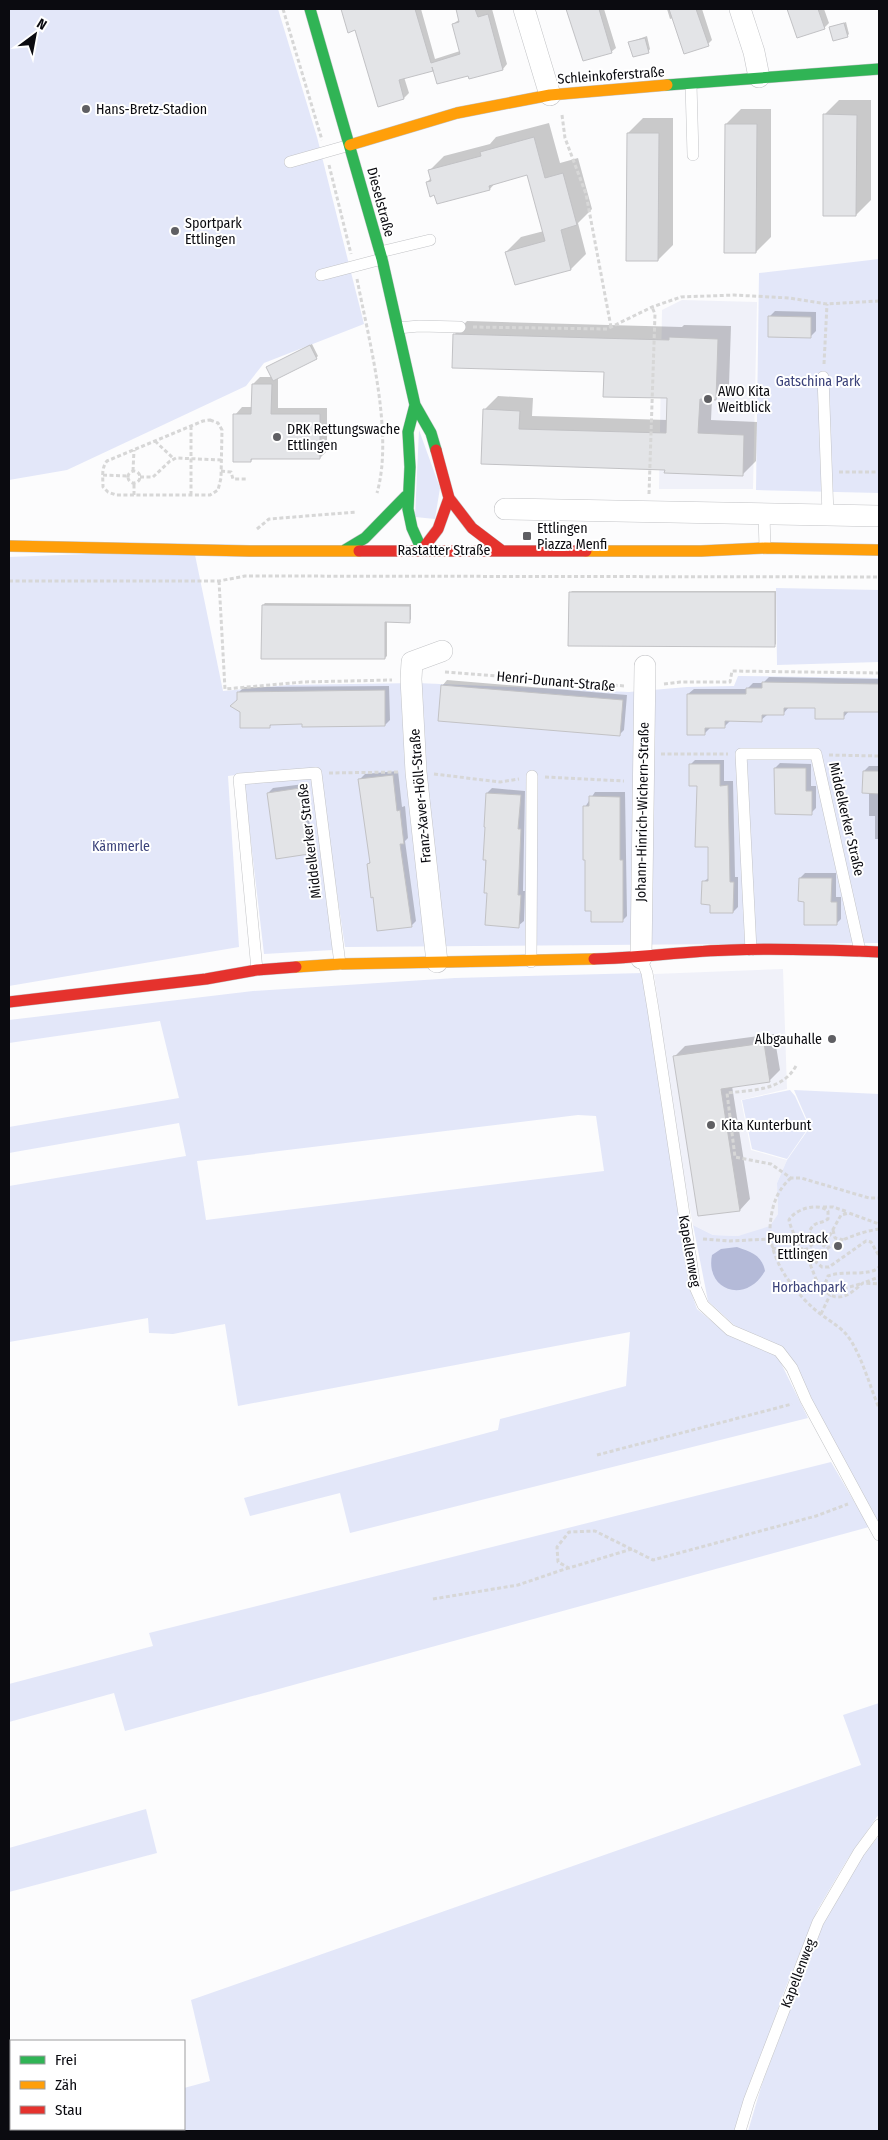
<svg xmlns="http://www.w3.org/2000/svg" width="888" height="2140" viewBox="0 0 888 2140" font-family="'Fira Sans Condensed',sans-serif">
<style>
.built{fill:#f0f1f9}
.green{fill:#e3e7f9;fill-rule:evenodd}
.water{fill:#b4bad8}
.shadow{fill:#0003}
.building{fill:#e3e4e7;stroke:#c2c2c5}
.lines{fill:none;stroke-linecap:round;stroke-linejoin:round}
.lane-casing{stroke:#c3c4c7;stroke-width:12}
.street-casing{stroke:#c3c4c7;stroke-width:22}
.fast-casing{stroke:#c3c4c7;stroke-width:12}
.slow-casing{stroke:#c3c4c7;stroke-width:12}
.jam-casing{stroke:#c3c4c7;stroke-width:12}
.path{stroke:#d7d7d7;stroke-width:3;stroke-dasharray:4 2.5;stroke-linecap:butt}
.lane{stroke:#fff;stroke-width:11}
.street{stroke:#fff;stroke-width:21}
.fast{stroke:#30b455;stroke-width:11}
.slow{stroke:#ff9f0a;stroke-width:11}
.jam{stroke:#e5322d;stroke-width:11}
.poi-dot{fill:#5f5f63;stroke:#fff;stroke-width:2}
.labels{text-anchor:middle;stroke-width:4;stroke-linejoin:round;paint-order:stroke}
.street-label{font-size:14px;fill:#0b0b10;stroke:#fff}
.poi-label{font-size:14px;fill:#0b0b10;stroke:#fff;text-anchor:start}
.park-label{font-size:14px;fill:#3b427a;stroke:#fff}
</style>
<rect width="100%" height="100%" fill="#fcfcfd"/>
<path class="built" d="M682 300 757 302 753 489H659L662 310Z
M783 969 787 1089 741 1100 751 1150 787 1160 777 1183 778 1214 771 1226 759 1231 738 1236 713 1235 693 1225 680 1159 654 974Z"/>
<path class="green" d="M9 9H278L317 137 364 324 264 363 246 386 67 470 9 480Z
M879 259V493L756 490 759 273Z
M419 430 440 488 435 519 415 517Z
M194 550 223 691 288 685 417 683 629 692 687 687 734 686 738 676 879 678V943L345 947 332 861 333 950 264 954 243 774 228 776 239 947 9 986V557Z
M776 588 879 590V662L777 665Z
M643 973 690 1289 697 1309 726 1333 776 1353 808 1418 350 1533 340 1493 250 1516 244 1498 498 1430 500 1419 626 1386 630 1332 238 1406 225 1324 173 1334 149 1333 148 1318 9 1342V1186L186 1156 179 1123 9 1153V1127L179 1098 160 1021 9 1043V1020L253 991 455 978ZM578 1115 596 1116 604 1171 206 1220 197 1161Z
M790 1090 795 1096 809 1127 787 1159 752 1149 742 1100Z
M794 1090 879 1094V1535L779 1351 734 1325 708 1301 693 1225 713 1235 738 1236 770 1226 778 1214 777 1183 787 1160 810 1127Z
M831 1462 869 1527 125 1731 114 1693 9 1722V1684L153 1646 149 1633Z
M879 1703V1814L847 1860 818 1909 785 1989 735 2131H21L31 2129H184V2088L210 2081 191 2000 861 1765 843 1715Z
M146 1809 157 1853 9 1892V1848Z
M879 1830V2131H748L762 2084 821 1928 863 1855 879 1836 877 1834Z"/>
<path class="water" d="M737 1247C751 1252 762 1255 765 1271 745 1305 705 1290 712 1255L721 1249Z"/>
<path class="shadow" d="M342 9H421L435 59 460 51 453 24 460 19 457 9H492L507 64 503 69 469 74 434 68 404 77 409 93 404 98 379 105 356 29 349 31Z
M568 9H604L616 48 611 52 584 60Z
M667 9H702L712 40 708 44 673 18 670 19Z
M789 9H824L829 23 824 28 798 36Z
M846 22 849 34 847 36 831 27Z
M647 36 650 49 648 52 630 42Z
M839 100H871V200L856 215 824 115Z
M741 109H771V237L756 252 726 124Z
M643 118H673V245L658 260 628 133Z
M549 123 560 163 578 158 592 209 578 223 586 254 571 269 516 284 506 252 521 237 544 231 528 174 496 182 490 189 438 203 435 194 427 182 431 178 429 171 444 156 490 144 496 137Z
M775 311 816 312V331L811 336 770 316Z
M467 321 682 327 684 325 731 326 729 385 716 399H712L711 420 757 422 756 461 742 475 666 469 483 463 484 410 498 396 533 398 532 416 668 420 669 397 605 371 454 335Z
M312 344 318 356 316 358 278 377V408H327V451L320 458 254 457 251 461 235 415 242 407H253V384L260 377H273L270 366Z
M572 591H776V644L774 646 570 593Z
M265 603 411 604V619L409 622 387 621V656L385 658 263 605Z
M769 677 879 679V711H849L843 718 816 707H789L783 714 767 715 761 720 730 721 724 727 710 728 705 733 688 694 694 689H747L753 683H763Z
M447 680 627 695 624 730 619 735 442 686Z
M389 686 390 720 385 725 273 723 269 727 241 712 239 699V692L244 687Z
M695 760H724V781H733L735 877H738V907L733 912 711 903 703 882 710 877 709 846 698 784 690 765Z
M780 763 811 764V786H816V808L811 813 775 768Z
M869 766H879V839H875V816H869V792L864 771Z
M398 771 402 807 405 806 408 838 405 841 416 921 411 926 368 864 371 861 360 779 365 774Z
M304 784 313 848 308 853 268 793 273 788Z
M492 788 525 791 523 891H525L524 921 518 926 488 892H485L487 793Z
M595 792H625L627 916 622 921 585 807Z
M805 873H836V897H841V919L836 924 800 878Z
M774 1034 780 1070 769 1081 732 1086 750 1199 740 1210 699 1215 674 1057 685 1046Z"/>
<path class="building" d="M341 9H415L431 63 460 54 452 24 459 22 456 9H475L478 17 488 14 503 70 469 79 468 76 437 84 432 67 433 71 399 80 404 99 378 107 355 30 348 33Z
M566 9H599L612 53 583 61Z
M669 9H696L709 46 684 54Z
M787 9H818L825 29 797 38Z
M844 23 848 37 833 41 829 27Z
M645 38 649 53 633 57 628 42Z
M823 114 857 115 856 216H823Z
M725 124H757L756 253H724Z
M627 133H659L658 261H626Z
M534 137 545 178 563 173 577 225 561 230 571 270 515 285 505 252 545 241 527 175 489 186 490 190 437 204 434 195 430 197 426 182 431 181 428 170 481 156 480 152Z
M768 316 811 317V338L768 337Z
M453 334 669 340V337L718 339 716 400 700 399 698 433 744 435 743 476 664 473 665 470 481 464 483 409 520 411 519 429 666 433 667 398 603 397 604 372 452 368Z
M310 345 317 359 273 381 266 367Z
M252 384H272L271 414H320V459H251V462H233V414H251Z
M569 592H775V647L568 646Z
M262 605 410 606V623L385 622V659H261Z
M762 682 879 684V712H844V719H815V708H784V715H762V722L725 721V728H705V735H687V694H746V688H762Z
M441 685 623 700 620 736 438 721Z
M385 690V726L302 727V724L270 725V728H240V712L230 706 237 700V692Z
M689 764H720V786L728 785 730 882H734L733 913H710V905L701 904 702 881H708V847H695L697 786H689Z
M774 768H806V791H812V815L775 814Z
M863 771H879V794L862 793Z
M393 775 397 811 400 810 404 844H400L412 927 377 931 373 897 371 898 367 864 370 863 358 779Z
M300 788 309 854 276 859 267 793Z
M486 793 521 795 518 829H521L518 895H521L519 928 485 925 487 893H484L486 860H483L485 827H484Z
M589 796 620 797V860H623V922H591V911H585V860H583V806H589Z
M799 878H832L831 902H837V925H804V902L798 901Z
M764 1043 770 1082 721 1089 740 1211 698 1216 673 1056Z"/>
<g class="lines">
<g class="lane-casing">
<path id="lane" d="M691 84 693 155
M290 162 350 145
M380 252 430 240
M321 275 382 259
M398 328 419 326 460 327
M823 377 828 515
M764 515 765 548
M751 950 741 754H816L860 951
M641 958 647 973 653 1009 695 1287 703 1305 730 1330 779 1351 792 1368 806 1400 879 1535
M531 962 532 776
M257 970 239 779 316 773 340 964
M740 2131 749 2101 818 1922 859 1852 879 1825"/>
</g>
<g class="street-casing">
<path id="street" d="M524 9 550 95
M740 9 754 52 759 77
M505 509 879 516
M641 958 645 666
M437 962 416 772 411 679 412 662 442 651"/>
</g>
<g class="fast-casing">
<path id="fast" d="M310 9 382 259 415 405 431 433 436 450
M667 85 879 69
M415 405 408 432 410 467 408 509 412 528 422 550
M345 550 365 538 406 496"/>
</g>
<g class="slow-casing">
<path id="slow" d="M350 145 457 113 550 95 667 85
M9 546 250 551H359
M586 551H701L765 548 879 550
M296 967 340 964 594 959"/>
</g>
<g class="jam-casing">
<path id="jam" d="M436 450 449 498 472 528 501 550
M422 550 438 529 449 498
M359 551H586
M594 959C640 958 685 951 731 950 780 948 830 950 879 952
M9 1002 206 979 257 970 296 967"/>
</g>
<path class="path" d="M283 9 322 140
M562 115 565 138 586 194 611 327
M329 165 351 254
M357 279C369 341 394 433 377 493
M473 327 607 329 652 307 681 297 734 295 789 298 827 304 879 301
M824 364 827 304
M210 420 218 423 222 430 221 478 218 490 210 495H116L108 492 103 487C103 478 101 468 107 461L203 421Z
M155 441 174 459
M128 477a6 6 0 1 1 12 0a6 6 0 1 1-12 0Z
M133 471 134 450
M221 471 231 472 233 479H247
M839 472H879
M103 475 127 476
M140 477H153L170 461 176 458 222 460
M649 494 655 314 652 307
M134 495V483
M191 495V426
M257 529 269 519 357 512
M9 581H219L245 576 879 577
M219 581 225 689 303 682 392 680
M445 672 625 686
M664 684 680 682H730L732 671 879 673
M661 754H728
M829 755 879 756
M329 773 398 772
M434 774 500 782 519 779
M545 777 624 781
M796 1066C782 1091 752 1090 727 1093L735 1157 771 1164 791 1178H801L869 1198H879
M791 1178C779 1188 773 1202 771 1218 765 1252 788 1285 813 1308 823 1317 837 1324 846 1334 860 1350 870 1387 879 1408
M823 1207H833L848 1212
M879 1229C863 1231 820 1245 816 1262L822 1267H829L866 1241 871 1242 879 1256
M833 1230 835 1238 844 1240
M703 1239 730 1241 769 1239
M772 1248C784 1249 810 1257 814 1240L809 1232C815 1220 819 1225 828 1219V1211C818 1202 795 1209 789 1220 792 1234 802 1248 809 1262 813 1270 815 1279 820 1286 824 1291 830 1296 836 1297 848 1298 855 1289 863 1283L879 1284
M820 1253 841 1215 849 1213 879 1224
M866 1282 879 1277
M860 1284 839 1290H832L825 1284 828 1276C843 1270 870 1277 879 1267
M821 1314 830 1295
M597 1455 792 1404
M632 1549 569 1568 558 1562 557 1547 569 1532 595 1531 653 1560 816 1516 848 1504
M433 1599 518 1585 568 1568"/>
<use href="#lane" class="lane"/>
<use href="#street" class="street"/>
<use href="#fast" class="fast"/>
<use href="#slow" class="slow"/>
<use href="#jam" class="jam"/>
</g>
<g class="poi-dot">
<circle cx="86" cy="109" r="5"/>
<circle cx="175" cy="231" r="5"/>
<circle cx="708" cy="399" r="5"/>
<circle cx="277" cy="437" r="5"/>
<rect x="522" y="531" width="10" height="10" rx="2.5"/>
<circle cx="832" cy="1039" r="5"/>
<circle cx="711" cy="1125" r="5"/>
<circle cx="838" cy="1246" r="5"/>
</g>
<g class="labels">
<g class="street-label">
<text transform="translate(611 75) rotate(-4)" y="5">Schleinkoferstraße</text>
<text transform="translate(381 202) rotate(75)" y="5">Dieselstraße</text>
<text x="444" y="555">Rastatter Straße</text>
<text transform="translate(556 681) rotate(5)" y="5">Henri-Dunant-Straße</text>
<text transform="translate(420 796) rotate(-95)" y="5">Franz-Xaver-Höll-Straße</text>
<text transform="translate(642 812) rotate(-89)" y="5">Johann-Hinrich-Wichern-Straße</text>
<text transform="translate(847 819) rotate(77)" y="5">Middelkerker Straße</text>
<text transform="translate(309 841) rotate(-97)" y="5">Middelkerker Straße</text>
<text transform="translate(690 1251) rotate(80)" y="5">Kapellenweg</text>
<text transform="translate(798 1973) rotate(-69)" y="5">Kapellenweg</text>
</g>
<g class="poi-label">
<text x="96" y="114">Hans-Bretz-Stadion</text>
<text x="185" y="228">Sportpark<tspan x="185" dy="16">Ettlingen</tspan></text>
<text x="718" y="396">AWO Kita<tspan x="718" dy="16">Weitblick</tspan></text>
<text x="287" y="434">DRK Rettungswache<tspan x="287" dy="16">Ettlingen</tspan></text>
<text x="537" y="533">Ettlingen<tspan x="537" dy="16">Piazza Menfi</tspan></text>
<text x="822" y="1044" text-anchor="end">Albgauhalle</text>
<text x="721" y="1130">Kita Kunterbunt</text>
<text x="828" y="1243" text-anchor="end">Pumptrack<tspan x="828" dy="16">Ettlingen</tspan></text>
</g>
<g class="park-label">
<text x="818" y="386">Gatschina Park</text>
<text x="121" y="851">Kämmerle</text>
<text x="809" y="1292">Horbachpark</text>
</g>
</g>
<rect width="888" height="2140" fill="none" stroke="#0b0b10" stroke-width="20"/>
<rect x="10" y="2040" width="175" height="90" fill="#ffffff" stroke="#9d9d9f"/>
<rect x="20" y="2056" width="25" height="8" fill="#30b455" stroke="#9d9d9f"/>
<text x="55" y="2065" font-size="15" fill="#0b0b10">Frei</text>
<rect x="20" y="2081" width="25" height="8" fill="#ff9f0a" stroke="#9d9d9f"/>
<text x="55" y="2090" font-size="15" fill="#0b0b10">Zäh</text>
<rect x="20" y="2106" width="25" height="8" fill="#e5322d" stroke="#9d9d9f"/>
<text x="55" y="2115" font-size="15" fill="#0b0b10">Stau</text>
<g transform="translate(35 35) rotate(32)" stroke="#ffffff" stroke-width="4" paint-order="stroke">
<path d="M0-4L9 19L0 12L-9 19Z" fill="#0b0b10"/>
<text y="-8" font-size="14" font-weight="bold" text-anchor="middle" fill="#0b0b10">N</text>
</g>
</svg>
